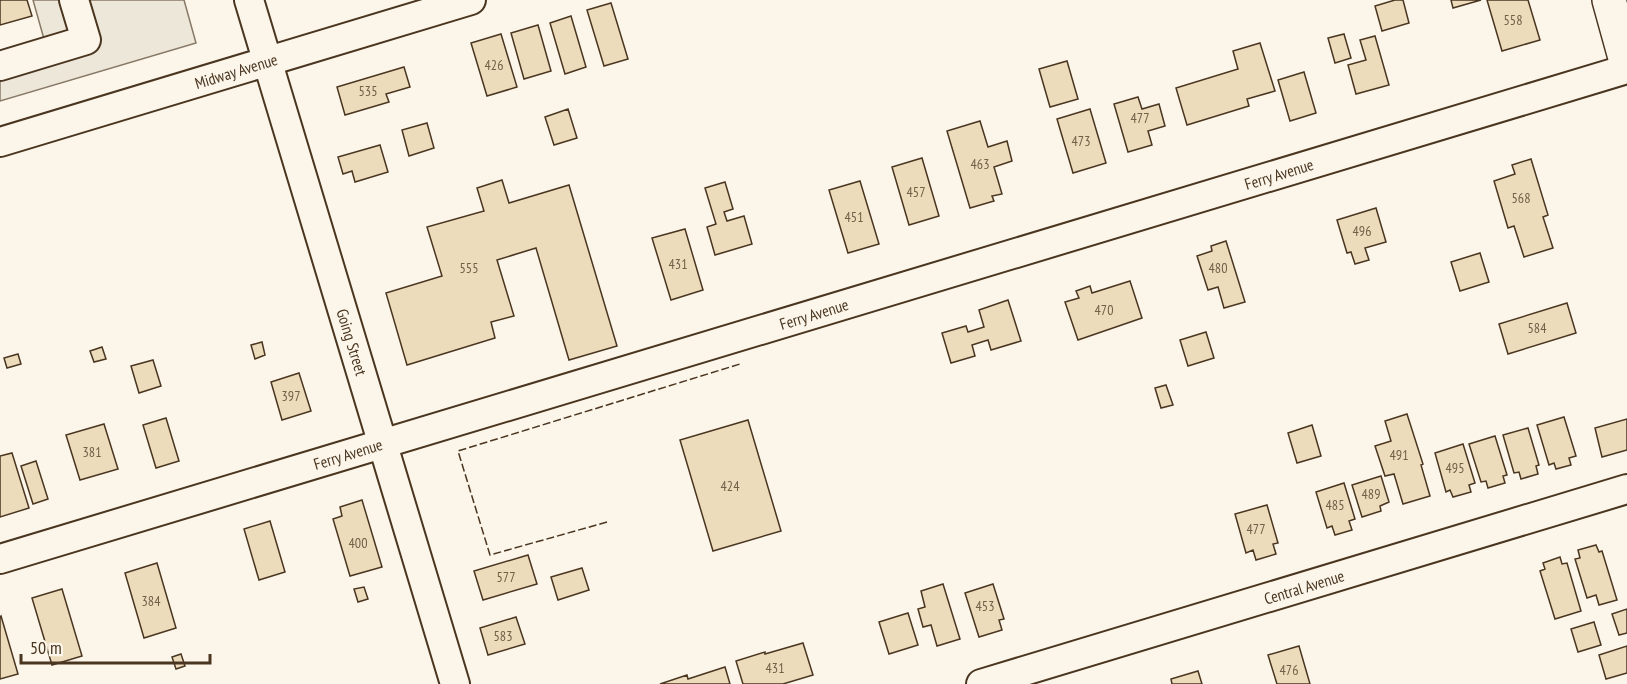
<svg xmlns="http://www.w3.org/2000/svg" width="1627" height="684" viewBox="0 0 1627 684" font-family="'PT Sans Narrow',sans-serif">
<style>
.parking{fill:#ede7d9;stroke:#887966;stroke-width:1.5}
.building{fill:#ecdcbc;stroke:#4a3520;stroke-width:1.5}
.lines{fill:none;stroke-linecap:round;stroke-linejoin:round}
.minor-casing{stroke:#4a3520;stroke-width:32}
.major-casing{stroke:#4a3520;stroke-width:36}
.minor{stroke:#fbf6e9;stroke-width:28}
.major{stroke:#fbf6e9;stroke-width:33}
.fence{stroke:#4a3520;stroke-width:1.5;stroke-dasharray:8 3;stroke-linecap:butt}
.labels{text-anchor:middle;stroke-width:4.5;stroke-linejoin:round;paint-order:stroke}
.number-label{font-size:14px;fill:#725f47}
.street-label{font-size:16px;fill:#4a3520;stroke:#fbf6e9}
</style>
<rect width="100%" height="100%" fill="#fbf6e9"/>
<path class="parking" d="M33 0H184L196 43 0 101V53L44 39Z"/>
<path class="building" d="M0 0H27L32 16 0 25Z
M1395 0H1403L1409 23 1382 31 1375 6Z
M1451 0H1481L1453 8Z
M1487 0H1528L1540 40 1502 51Z
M611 3 628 59 604 66 587 10Z
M571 16 586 67 565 74 550 23Z
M538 25 551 71 524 79 511 33Z
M501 34 517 87 487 96 471 43Z
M1344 34 1351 58 1335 63 1328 38Z
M1375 36 1389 85 1356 94 1348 65 1366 60 1360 40Z
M1260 43 1275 91 1247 99 1249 106 1187 125 1176 88 1238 69 1233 51Z
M1067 61 1078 99 1050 107 1039 69Z
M404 67 410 87 386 94 389 102 345 115 337 87Z
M1304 72 1316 113 1290 121 1278 80Z
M1138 97 1142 109 1159 104 1165 126 1148 131 1152 145 1128 152 1114 104Z
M568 109 577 138 554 145 545 117Z
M1090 109 1106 163 1073 173 1057 119Z
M980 121 988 147 1007 141 1012 161 994 167 1002 194 992 196 994 201 970 208 947 131Z
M427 123 434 148 409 156 402 130Z
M380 145 388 172 355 182 352 171 343 174 338 157Z
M922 158 939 216 909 225 892 167Z
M1531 159 1548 215 1543 217 1553 248 1524 257 1514 226 1508 228 1494 181 1515 174 1512 165Z
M502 180 509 203 569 185 617 346 569 360 536 248 497 260 514 316 491 322 495 338 407 365 386 293 442 276 427 227 484 211 477 188Z
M860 181 879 244 848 253 829 190Z
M725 182 733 209 724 212 727 221 744 216 752 244 715 255 707 227 716 224 705 188Z
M1376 208 1386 242 1365 248 1369 260 1355 264 1351 252 1347 253 1337 220Z
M685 229 703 290 671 300 652 238Z
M1226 241 1245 302 1224 308 1218 287 1208 290 1197 256 1212 251 1211 246Z
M1480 253 1489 282 1460 291 1451 262Z
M1130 281 1142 318 1078 340 1065 302 1079 298 1076 291 1090 286 1092 293Z
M1008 300 1021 341 991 350 988 340 972 345 975 356 951 363 942 333 966 326 968 332 984 327 979 310Z
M1567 303 1576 333 1508 354 1499 324Z
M1206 332 1214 358 1188 366 1180 340Z
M262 342 265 355 255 359 251 345Z
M102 347 106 359 94 362 90 351Z
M18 354 21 364 7 368 4 358Z
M153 360 161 386 139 393 131 366Z
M299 373 311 411 282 420 271 382Z
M1166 385 1173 405 1161 408 1155 388Z
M1407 414 1423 464 1421 465 1430 496 1403 504 1394 474 1385 476 1375 446 1391 441 1385 421Z
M1564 417 1576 456 1569 458 1571 465 1556 469 1554 463 1549 465 1537 425Z
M166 418 179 461 156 468 143 425Z
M1627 419V450L1602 457 1595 428Z
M748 420 781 531 713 551 680 440Z
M104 424 118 469 80 480 66 435Z
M1312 425 1321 456 1297 463 1288 433Z
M1528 428 1539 465 1536 466 1538 474 1521 479 1519 472 1514 473 1503 435Z
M1495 436 1507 475 1503 476 1505 483 1488 488 1486 481 1481 482 1469 444Z
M1463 444 1475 483 1469 485 1471 492 1453 497 1450 490 1446 492 1435 453Z
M12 453 29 508 0 517V456Z
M36 461 48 499 33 504 21 466Z
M1381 476 1389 502 1380 506 1381 511 1362 517 1352 485Z
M1344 483 1355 519 1349 521 1352 530 1335 535 1332 526 1327 528 1316 492Z
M362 500 382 567 350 576 333 519 342 516 340 507Z
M1267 505 1278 543 1273 544 1276 554 1256 560 1253 550 1246 553 1235 514Z
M270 521 285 572 259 580 244 529Z
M1596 545 1599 552 1602 551 1617 600 1599 605 1596 595 1587 598 1575 559 1580 558 1578 550Z
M528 555 537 584 483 600 474 571Z
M1560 557 1562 564 1567 563 1581 611 1555 619 1540 571 1545 569 1543 563Z
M157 563 176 628 144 638 125 573Z
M582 568 589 590 558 600 551 577Z
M943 584 960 639 937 646 931 625 923 627 918 609 925 607 921 591Z
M993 584 1004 619 999 620 1002 630 979 637 965 593Z
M364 587 368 599 358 602 354 589Z
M62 589 82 656 52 665 32 598Z
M1627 609V633L1619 635 1612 614Z
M908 613 918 645 889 654 879 622Z
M1 616 18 674 0 679V617Z
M516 617 525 644 488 655 480 628Z
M1594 622 1601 645 1578 652 1571 629Z
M803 643 813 675 783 684H743L736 661 765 652V654Z
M1299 646 1310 684H1277L1268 655Z
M1627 646V673L1606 679 1599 655Z
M181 654 185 666 176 669 172 657Z
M725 667 730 684H660L687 675 688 679Z
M1198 671 1202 684H1172L1171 679Z"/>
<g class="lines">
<g class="minor-casing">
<path id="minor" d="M249 0 455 684
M0 66 86 40 74 0
M0 142 471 0
M0 559 1627 69
M981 684 1627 489"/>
</g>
<g class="major-casing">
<path id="major" d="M1609 0 1627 65"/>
</g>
<use href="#minor" class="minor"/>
<use href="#major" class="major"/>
<path class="fence" d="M607 522 490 555 458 451 740 364"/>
</g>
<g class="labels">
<g class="number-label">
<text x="1513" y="25">558</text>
<text x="494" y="70">426</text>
<text x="368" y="96">535</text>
<text x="1140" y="123">477</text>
<text x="1081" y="146">473</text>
<text x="980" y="169">463</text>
<text x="916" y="197">457</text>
<text x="1521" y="203">568</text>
<text x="854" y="222">451</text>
<text x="1362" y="236">496</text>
<text x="678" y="269">431</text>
<text x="469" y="273">555</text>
<text x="1218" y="273">480</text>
<text x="1104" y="315">470</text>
<text x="1537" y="333">584</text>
<text x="291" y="401">397</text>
<text x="92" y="457">381</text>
<text x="1399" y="460">491</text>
<text x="1455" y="473">495</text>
<text x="730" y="491">424</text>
<text x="1371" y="499">489</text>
<text x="1335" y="510">485</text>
<text x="1256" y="534">477</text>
<text x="358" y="548">400</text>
<text x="506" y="582">577</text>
<text x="151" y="606">384</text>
<text x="985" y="611">453</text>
<text x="503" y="641">583</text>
<text x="775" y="673">431</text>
<text x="1289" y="675">476</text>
</g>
<g class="street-label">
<text transform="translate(236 71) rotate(-17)" y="6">Midway Avenue</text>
<text transform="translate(1279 174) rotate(-17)" y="6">Ferry Avenue</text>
<text transform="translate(814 314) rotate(-17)" y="6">Ferry Avenue</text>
<text transform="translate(352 342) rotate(73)" y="6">Going Street</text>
<text transform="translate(348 454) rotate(-17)" y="6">Ferry Avenue</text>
<text transform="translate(1304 587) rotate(-17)" y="6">Central Avenue</text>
</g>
</g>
<path d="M21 654v9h189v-9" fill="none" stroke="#4a3520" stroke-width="3"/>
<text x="30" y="654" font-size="18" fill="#4a3520" stroke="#fbf6e9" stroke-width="4.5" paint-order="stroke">50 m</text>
</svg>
